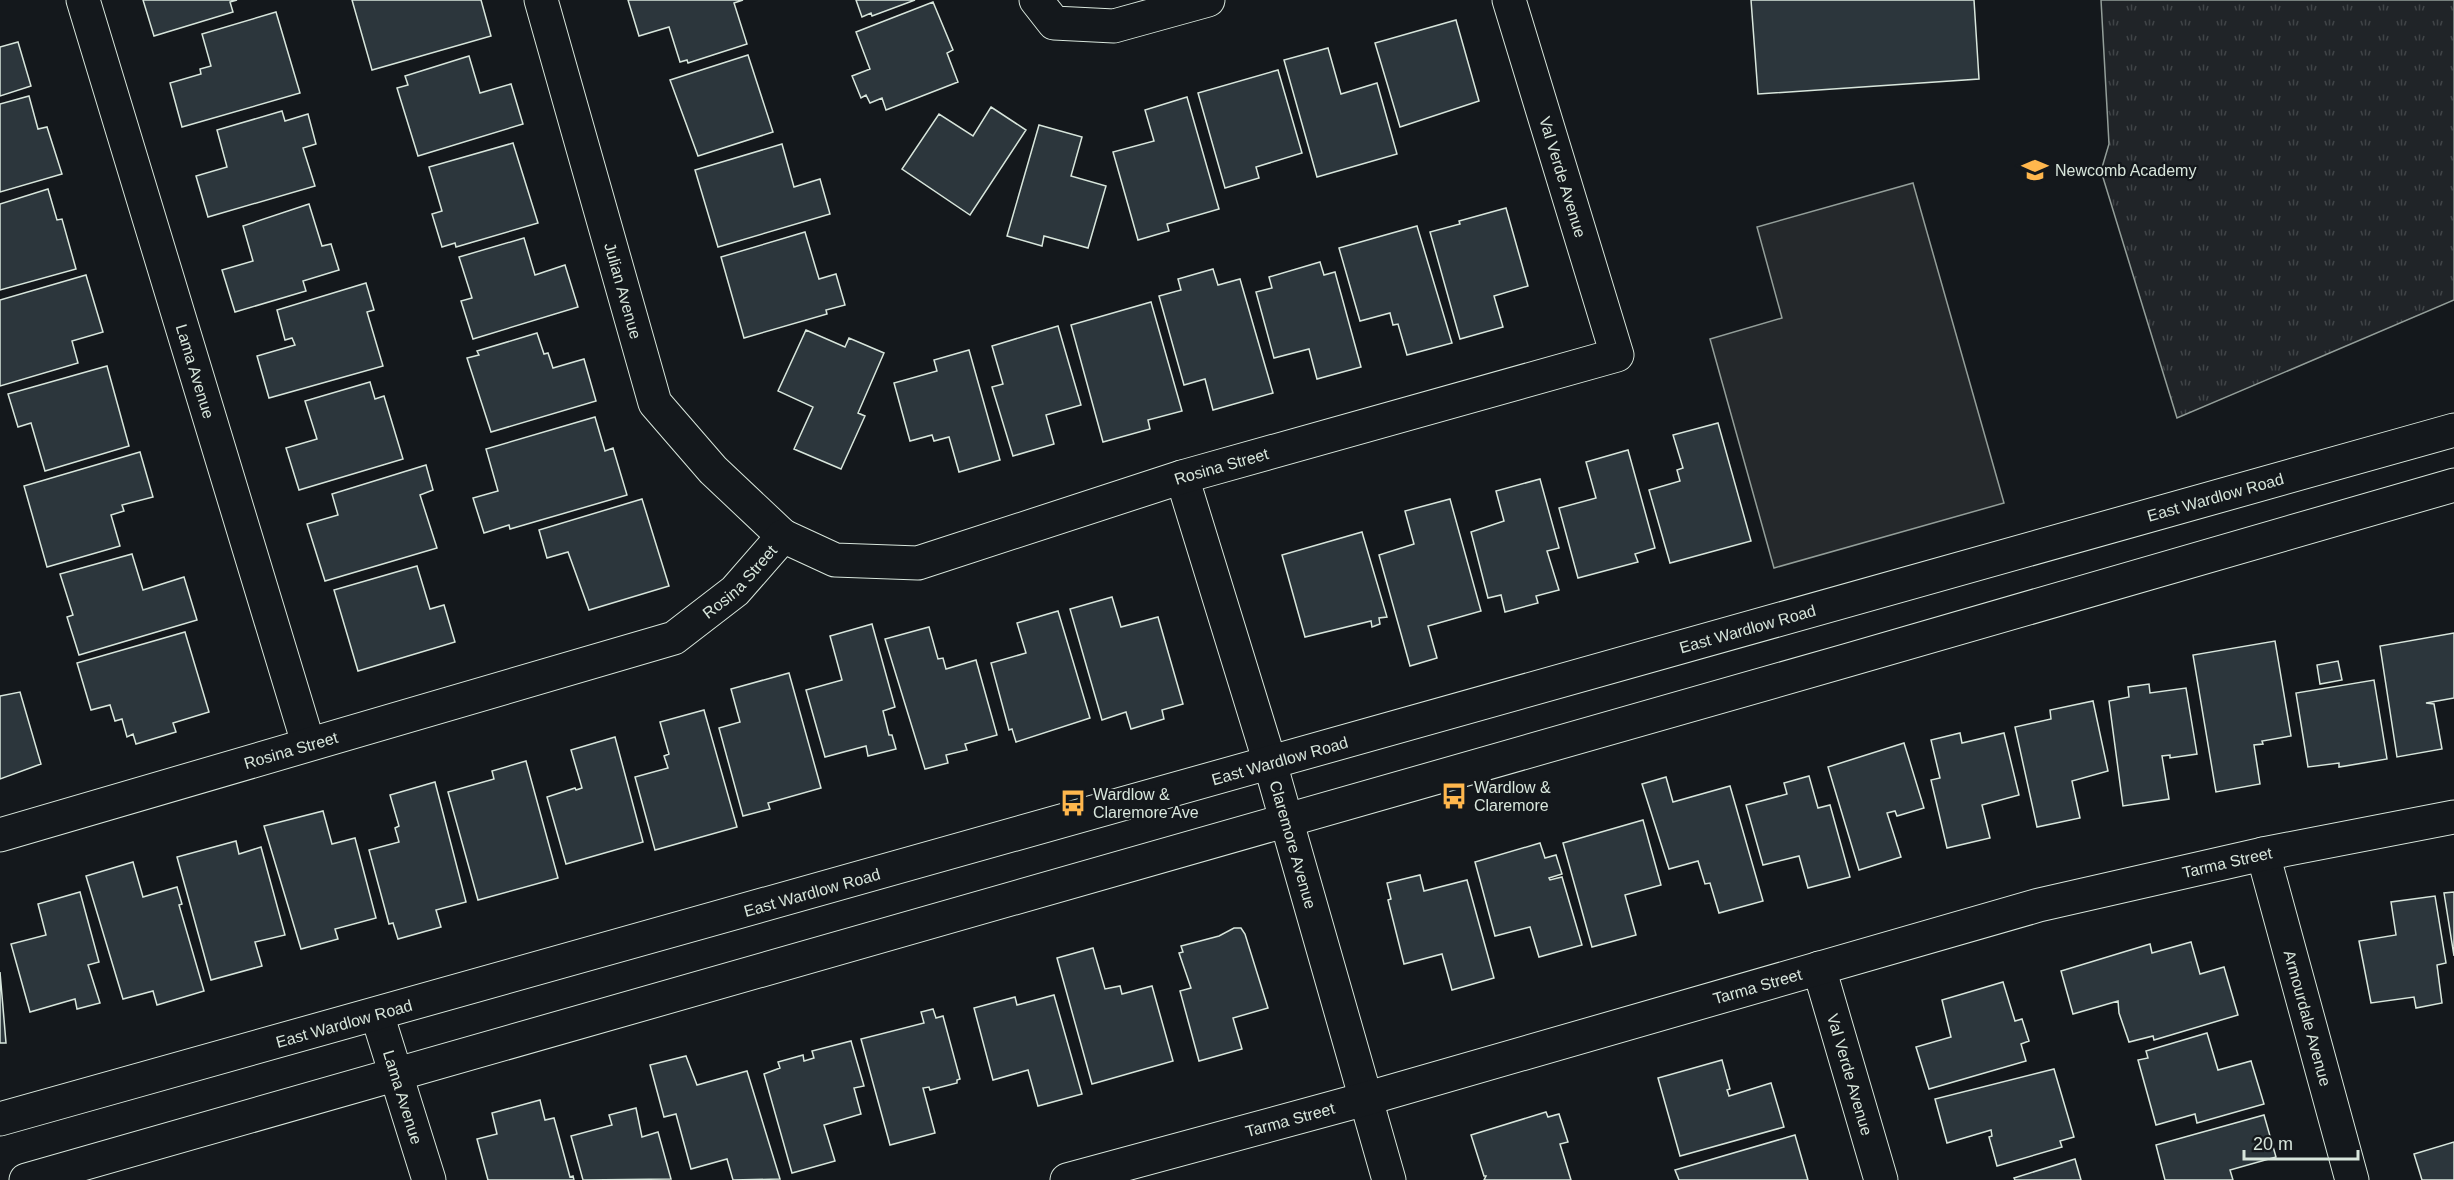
<svg xmlns="http://www.w3.org/2000/svg" width="2454" height="1180" viewBox="0 0 2454 1180" font-family="Arial,sans-serif">
<style>
.park{fill:url(#park-tufts);stroke:#939e99;stroke-width:1.5}
.parking{fill:#24282b;stroke:#939e99;stroke-width:1.5}
.building{fill:#2c363c;stroke:#d8e6dc;stroke-width:1.5}
.lines{fill:none;stroke-linecap:round;stroke-linejoin:round}
.minor-casing{stroke:#d8e6dc;stroke-width:35}
.major-casing{stroke:#d8e6dc;stroke-width:35}
.minor{stroke:#14181c;stroke-width:33}
.major{stroke:#14181c;stroke-width:33}
.labels{text-anchor:middle;stroke-width:4.5;stroke-linejoin:round;paint-order:stroke}
.poi-label{font-size:16px;fill:#d8e6dc;stroke:#14181c;text-anchor:start}
.street-label{font-size:16px;fill:#d8e6dc;stroke:#14181c}
</style>
<defs>
<pattern id="park-tufts" width="24" height="20" patternUnits="userSpaceOnUse" patternTransform="scale(1.5)"><rect width="24" height="20" fill="#202428"/><path d="M3 7l-1-3M5 7V3M7 7l1-3M15 17l-1-3M17 17v-4M19 17l1-3" fill="none" stroke="#404447"/></pattern>
</defs>
<rect width="100%" height="100%" fill="#14181c"/>
<path class="park" d="M2101 0H2454V300L2177 418 2101 171 2109 144Z"/>
<path class="parking" d="M1913 183 2004 503 1774 568 1710 339 1782 318 1757 227Z"/>
<path class="building" d="M143 0H237L230 2 233 12 154 36Z
M352 0H481L491 36 372 70Z
M628 0H743L734 3 747 44 688 63 687 60 680 62 669 27 639 36Z
M856 0H915L872 16 871 13 862 17Z
M1751 0H1974L1979 79 1758 94Z
M933 2 953 50 947 53 958 82 886 110 882 98 870 103 866 95 861 98 852 76 870 69 856 32Z
M276 12 300 93 182 127 170 83 201 74 200 69 211 66 202 34Z
M1456 20 1479 101 1400 127 1375 43Z
M18 42 31 86 0 96V47Z
M1328 48 1341 94 1377 83 1397 154 1317 177 1284 60Z
M748 55 773 132 698 156 670 80Z
M469 56 480 93 511 84 523 124 418 156 397 88 408 85 405 76Z
M1278 70 1302 153 1256 167 1259 178 1225 188 1198 93Z
M29 96 38 129 47 127 62 174 0 192V104Z
M1187 97 1219 209 1167 224 1169 231 1138 240 1113 152 1154 141 1145 110Z
M991 107 1026 130 970 215 902 169 939 114 973 136Z
M282 111 285 121 308 114 316 144 303 148 315 186 208 217 196 176 227 167 217 130Z
M1039 125 1082 137 1071 176 1106 186 1088 248 1044 236 1042 246 1007 236Z
M513 143 538 223 456 247 455 243 442 247 432 214 442 211 429 167Z
M782 144 794 187 820 179 830 214 718 247 695 170Z
M48 189 57 220 62 219 76 269 0 290V204Z
M309 204 322 246 331 244 339 270 303 281 306 291 235 312 222 270 253 261 243 226Z
M1506 208 1528 286 1494 296 1503 327 1460 339 1430 232 1460 224 1459 221Z
M1417 226 1452 343 1407 355 1398 324 1393 325 1390 313 1360 321 1339 248Z
M805 232 819 279 836 274 845 305 826 310 827 314 744 338 721 257Z
M524 238 535 275 565 265 578 307 473 339 461 301 472 298 459 257Z
M1320 262 1324 275 1335 272 1361 367 1317 379 1309 349 1274 358 1256 292 1272 288 1269 277Z
M1213 269 1218 285 1240 279 1273 393 1213 410 1205 379 1184 385 1159 296 1181 290 1178 279Z
M86 275 103 332 72 341 78 363 0 386V300Z
M366 283 374 310 367 312 383 366 269 398 257 356 295 345 292 338 285 340 277 310Z
M1151 302 1182 411 1148 420 1150 429 1103 442 1071 325Z
M1058 326 1081 405 1046 415 1054 444 1013 456 992 387 1003 384 992 346Z
M806 330 845 347 849 338 884 353 858 413 865 416 841 469 794 449 813 407 778 391Z
M537 333 544 354 548 353 553 368 584 359 596 401 491 432 467 358 479 355 477 351Z
M969 350 1000 460 959 472 949 437 934 441 932 435 910 441 894 383 937 371 934 360Z
M107 366 129 446 45 471 31 423 18 427 8 394Z
M370 382 375 399 384 396 403 459 299 490 286 448 317 439 305 401Z
M595 417 605 451 613 448 627 495 510 529 509 525 484 533 473 498 498 491 486 449Z
M1718 423 1751 541 1670 563 1649 490 1680 481 1677 470 1683 468 1673 435Z
M1628 450 1655 548 1635 554 1638 562 1578 578 1559 508 1596 498 1586 462Z
M140 452 153 497 122 505 124 511 111 515 120 546 47 567 24 486Z
M426 465 433 490 420 495 437 548 325 581 307 524 338 515 332 494Z
M1540 479 1559 548 1547 551 1559 590 1536 596 1538 603 1505 612 1501 595 1488 598 1471 532 1504 521 1496 491Z
M642 499 669 586 589 610 568 552 547 558 539 530Z
M1450 499 1481 611 1428 626 1437 658 1410 666 1379 555 1414 544 1405 511Z
M1362 532 1387 617 1379 618 1380 624 1372 627 1371 621 1305 637 1282 555Z
M132 554 143 590 184 577 197 620 79 655 67 617 73 615 60 574Z
M417 566 430 609 444 605 455 642 358 671 334 590Z
M1112 597 1121 627 1158 617 1183 704 1162 710 1164 719 1131 729 1126 712 1102 720 1070 609Z
M1058 611 1090 718 1016 742 1012 729 1009 730 991 663 1026 653 1017 623Z
M872 624 895 707 883 711 889 735H892L896 749 868 756 866 746 825 757 806 690 842 680 830 636Z
M929 627 938 659 943 658 946 669 976 660 997 735 965 744 967 750 946 755 948 763 925 769 885 639Z
M185 632 209 712 173 723 176 732 136 744 133 734 127 737 122 719 115 721 110 705 91 710 77 663Z
M2454 633V698L2426 703 2434 704 2442 749 2397 757 2380 646Z
M2275 641 2291 736 2262 741 2263 744 2254 745 2260 784 2216 792 2193 655Z
M2338 661 2342 680 2320 684 2317 665Z
M789 673 821 788 768 803 770 809 743 816 719 728 740 722 731 689Z
M2374 680 2387 759 2339 767V763L2308 767 2296 693Z
M2149 684 2150 693 2186 688 2197 754 2170 758V755L2162 756 2169 799 2123 806 2109 701 2129 697 2128 687Z
M20 692 41 764 0 779V696Z
M2093 701 2108 771 2072 781 2080 818 2037 827 2015 727 2051 719 2050 710Z
M704 710 737 827 655 850 635 777 668 768 664 756 669 754 660 722Z
M1960 733 1962 743 2004 733 2019 795 1982 805 1990 838 1947 848 1931 780 1940 778 1931 740Z
M615 737 643 842 566 864 547 797 575 788 576 790 582 788 571 750Z
M1904 743 1924 808 1897 816 1895 811 1887 813 1901 857 1859 870 1828 767Z
M526 761 558 878 478 900 448 792 494 779 492 771Z
M1809 776 1818 808 1830 805 1850 877 1808 888 1799 856 1763 865 1746 805 1787 794 1784 783Z
M1666 777 1673 802 1730 786 1763 901 1719 913 1710 883 1705 884 1698 861 1669 869 1642 784Z
M435 782 466 902 436 910 441 927 398 939 393 923 389 924 369 850 399 842 395 828 399 826 390 795Z
M323 811 332 844 355 838 376 918 335 929 338 939 301 949 264 826Z
M1643 820 1661 885 1625 895 1636 935 1592 947 1563 843Z
M236 841 239 854 261 847 285 935 255 942 262 966 211 980 177 857Z
M1540 843 1545 858 1556 855 1562 874 1549 878 1550 880 1562 877 1582 945 1539 957 1530 927 1495 936 1475 862Z
M133 862 143 897 177 887 182 904 179 905 204 991 157 1005 153 991 123 999 86 876Z
M1420 875 1424 891 1467 880 1494 978 1452 990 1442 954 1404 964 1388 900 1391 899 1387 883Z
M80 892 99 962 88 965 100 1003 77 1009 75 999 30 1012 11 944 46 935 38 904Z
M2454 892V956L2444 893Z
M2435 896 2446 963 2437 965 2442 1003 2416 1008 2414 997 2371 1003 2359 941 2396 935 2391 902Z
M1234 928H1241L1245 934 1268 1008 1233 1018 1242 1049 1199 1061 1180 991 1191 988 1179 953 1183 952 1181 946 1219 936Z
M2191 942 2200 974 2224 967 2238 1015 2154 1040 2153 1036 2129 1042 2119 1013 2118 1001 2073 1014 2061 971 2150 944 2152 953Z
M1093 948 1105 989 1120 986 1122 994 1152 986 1173 1061 1092 1084 1057 958Z
M0 972 6 1043H0Z
M2003 982 2015 1021 2022 1019 2029 1041 2021 1044 2026 1061 1929 1089 1916 1047 1951 1037 1942 1000Z
M1054 995 1082 1094 1038 1106 1028 1070 993 1080 974 1008 1015 997 1017 1005Z
M933 1009 936 1018 943 1016 960 1079 957 1080V1083L930 1090 929 1087 923 1088 935 1133 890 1145 861 1039 924 1023 921 1012Z
M2207 1033 2218 1070 2251 1061 2264 1104 2197 1123 2195 1114 2156 1125 2138 1060 2148 1058 2146 1051Z
M851 1041 864 1086 854 1088 861 1114 824 1125 835 1161 792 1173 764 1074 780 1068 778 1062 803 1055 804 1061 814 1058 812 1051Z
M686 1056 697 1085 747 1071 780 1179 733 1180 727 1159 691 1169 676 1114 664 1117 650 1065Z
M1722 1060 1730 1089 1727 1090 1729 1096 1771 1083 1784 1127 1680 1156 1658 1078Z
M2054 1069 2074 1137 2060 1141 2062 1147 1997 1166 1989 1137 1992 1136 1991 1130 1947 1143 1935 1099Z
M540 1100 545 1120 554 1118 570 1177 573 1176 574 1180H488L477 1139 497 1134 492 1113Z
M636 1108 642 1137 658 1132 671 1179 583 1180 571 1136 612 1125 609 1115Z
M1546 1112 1548 1117 1559 1114 1568 1142 1560 1144 1571 1180H1484L1486 1176H1484L1471 1135Z
M2264 1115 2276 1157 2230 1170 2233 1180H2165L2156 1145Z
M1795 1135 1808 1180H1679L1675 1170Z
M2454 1142V1180H2422L2414 1154Z
M2075 1159 2081 1180H2015L2014 1178Z"/>
<g class="lines">
<g class="minor-casing">
<g id="minor">
<path id="s1" d="M83 0 308 743"/>
<path id="s2" d="M541 0 655 403 713 470 783 536"/>
<path d="M1036 0 1054 23 1114 26 1208 0"/>
<path id="s3" d="M1182 477 1270 763 1389 1180"/>
<path id="s4" d="M0 835 674 638 735 591 783 536 835 560 918 563 1182 477 1617 355 1509 0"/>
<path id="s5" d="M2263 854 2352 1180"/>
<path id="s6" d="M1819 968 1881 1180"/>
<path id="s7" d="M377 1014 429 1180"/>
<path id="s8" d="M1067 1180 1365 1099 2039 905 2263 854 2454 817"/>
</g>
</g>
<g class="major-casing">
<g id="major">
<path id="s9" d="M0 1119C819 892 1636 659 2454 430"/>
<path d="M26 1180C837 955 1645 718 2454 485"/>
</g>
</g>
<use href="#minor" class="minor"/>
<use href="#major" class="major"/>
</g>
<defs>
<g id="school-bare" transform="scale(2.07)"><path d="M0-5L7-2L0 1L-7-2ZM-4 1L0 2.5L4 1V4Q0 6-4 4Z" fill="#ffb74d" stroke="#14181c" stroke-width="2.5" paint-order="stroke"/></g>
<g id="bus-bare" transform="scale(2.07)"><path d="M-5-6H5V4H4V6H2V4H-2V6H-4V4H-5ZM-3.5-4V0h7V-4ZM-3.5 1.2v1.5H-2V1.2ZM2 1.2v1.5H3.5V1.2Z" fill="#ffb74d" stroke="#14181c" stroke-width="2.5" paint-order="stroke"/></g>
</defs>
<g fill-rule="evenodd">
<use href="#school-bare" x="2035" y="170"/>
<use href="#bus-bare" x="1454" y="796"/>
<use href="#bus-bare" x="1073" y="803"/>
</g>
<g class="labels">
<g class="poi-label">
<text x="2055" y="176">Newcomb Academy</text>
<text x="1474" y="793">Wardlow &amp;<tspan x="1474" dy="18">Claremore</tspan></text>
<text x="1093" y="800">Wardlow &amp;<tspan x="1093" dy="18">Claremore Ave</tspan></text>
</g>
<g class="street-label">
<text transform="translate(1563 177) rotate(73)" y="6">Val Verde Avenue</text>
<text dy="6" stroke="none"><textPath href="#s2" startOffset="302">Julian Avenue</textPath></text>
<text dy="6" stroke="none"><textPath href="#s1" startOffset="388">Lama Avenue</textPath></text>
<text dy="6" stroke="none"><textPath href="#s4" startOffset="1311">Rosina Street</textPath></text>
<text dy="6" stroke="none"><textPath href="#s9" startOffset="2301">East Wardlow Road</textPath></text>
<text dy="6" stroke="none"><textPath href="#s4" startOffset="789">Rosina Street</textPath></text>
<text dy="6" stroke="none"><textPath href="#s9" startOffset="1815">East Wardlow Road</textPath></text>
<text dy="6" stroke="none"><textPath href="#s4" startOffset="303">Rosina Street</textPath></text>
<text dy="6" stroke="none"><textPath href="#s9" startOffset="1329">East Wardlow Road</textPath></text>
<text dy="6" stroke="none"><textPath href="#s3" startOffset="384">Claremore Avenue</textPath></text>
<text dy="6" stroke="none"><textPath href="#s8" startOffset="1203">Tarma Street</textPath></text>
<text dy="6" stroke="none"><textPath href="#s9" startOffset="843">East Wardlow Road</textPath></text>
<text dy="6" stroke="none"><textPath href="#s8" startOffset="717">Tarma Street</textPath></text>
<text dy="6" stroke="none"><textPath href="#s5" startOffset="170">Armourdale Avenue</textPath></text>
<text dy="6" stroke="none"><textPath href="#s9" startOffset="357">East Wardlow Road</textPath></text>
<text dy="6" stroke="none"><textPath href="#s6" startOffset="111">Val Verde Avenue</textPath></text>
<text dy="6" stroke="none"><textPath href="#s7" startOffset="87">Lama Avenue</textPath></text>
<text dy="6" stroke="none"><textPath href="#s8" startOffset="231">Tarma Street</textPath></text>
</g>
</g>
<path d="M2244 1150v9h114v-9" fill="none" stroke="#d8e6dc" stroke-width="3"/>
<text x="2253" y="1150" font-size="18" fill="#d8e6dc" stroke="#14181c" stroke-width="4.5" paint-order="stroke">20 m</text>
</svg>
